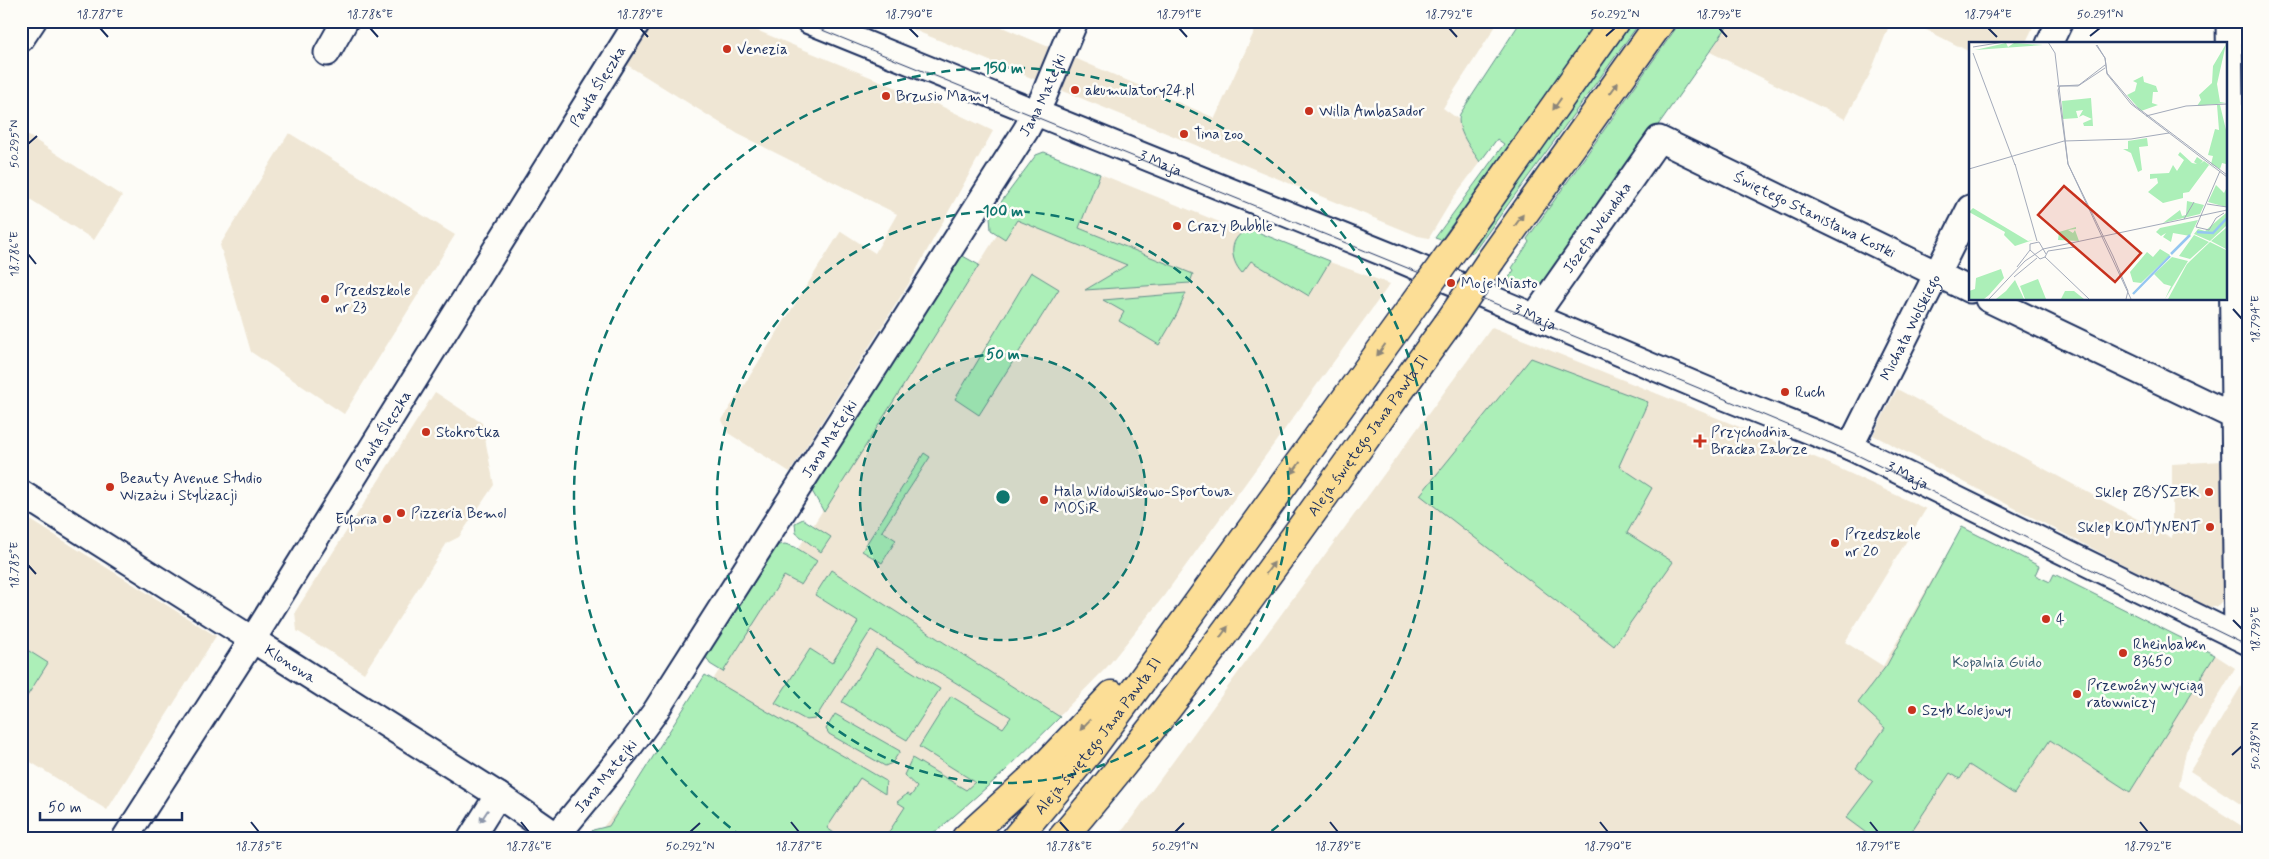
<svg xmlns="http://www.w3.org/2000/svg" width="2269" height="859" viewBox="0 0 2269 859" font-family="Mynerve,sans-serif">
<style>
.built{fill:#efe6d4}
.green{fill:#acefb8;stroke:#648f8b}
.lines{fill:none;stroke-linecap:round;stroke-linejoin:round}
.minor-casing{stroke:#1b2f5e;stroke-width:29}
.major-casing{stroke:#1b2f5e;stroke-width:31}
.minor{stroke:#fdfcf7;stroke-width:25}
.major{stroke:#fcde96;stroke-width:28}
.tram{stroke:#1b2f5e;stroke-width:1}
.major-bridge-casing{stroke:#1b2f5e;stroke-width:31;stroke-linecap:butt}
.major-bridge{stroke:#fcde96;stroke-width:28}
.oneway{fill:#8c867a}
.oneway2{fill:#8c96aa}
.ticks{fill:none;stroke:#1b2f5e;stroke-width:2}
.ring{fill:none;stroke:#0f766e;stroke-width:2.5;stroke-dasharray:9 6}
.poi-dot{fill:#c8321e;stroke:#fdfcf7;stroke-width:2}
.labels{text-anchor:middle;stroke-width:5;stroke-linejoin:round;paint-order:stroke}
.poi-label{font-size:15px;fill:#1b2f5e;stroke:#fdfcf7;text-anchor:start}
.street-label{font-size:15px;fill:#1b2f5e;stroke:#fdfcf7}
.park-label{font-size:15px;fill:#3f5f74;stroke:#fdfcf7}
.inset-river{fill:none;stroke:#95c6f1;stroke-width:2.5}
.inset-road{fill:none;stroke:#a3aaba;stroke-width:1}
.view{fill:#c8321e;fill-opacity:0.15;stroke:#c8321e;stroke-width:2.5}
.inset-edge{fill:none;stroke:#1b2f5e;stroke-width:2.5}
.centre{fill:#0f766e;stroke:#fdfcf7;stroke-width:2.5}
.ring-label{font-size:15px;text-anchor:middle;font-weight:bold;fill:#0f766e;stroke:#fdfcf7;stroke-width:5;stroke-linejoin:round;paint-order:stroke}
.neatline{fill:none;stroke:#1b2f5e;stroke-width:2}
.ticks-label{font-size:12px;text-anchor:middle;fill:#1b2f5e}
</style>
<rect width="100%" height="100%" fill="#fdfcf7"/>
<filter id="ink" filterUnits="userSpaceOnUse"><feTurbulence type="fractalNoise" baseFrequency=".02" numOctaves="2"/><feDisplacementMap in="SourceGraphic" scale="10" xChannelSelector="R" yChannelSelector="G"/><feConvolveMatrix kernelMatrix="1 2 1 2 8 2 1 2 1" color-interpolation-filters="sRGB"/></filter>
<g filter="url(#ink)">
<path class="built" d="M650 21H734L941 106 993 131 908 285 790 472 728 433 722 420 841 231 875 253 897 214 738 134 624 63Z
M892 21H988L1215 118 1259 21H1499L1443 108 1458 119 1467 142 1480 162 1453 198 1429 238 1418 236Z
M1731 21H1891L1870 74 1845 119 1710 52Z
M1909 21H2036L2025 44H1970V52Z
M21 131 122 196 94 240 25 196 21 201Z
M289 133 455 235 344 414 251 352 220 245Z
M1100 174 1217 221 1390 284 1163 597 1107 667 1003 773 938 830 922 838H594L671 744 795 554 1018 202 1079 228Z
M1492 327 1819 459 1926 509 1845 642 1883 666 1962 527 2039 566 2035 575 2050 582 2054 574 2215 655 2235 668 2186 751 2179 786 2248 830V838H1117Z
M1897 389 2172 538V464L2222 461V601L2216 607H2206L1873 435Z
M435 392 482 423 494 485 459 537 447 543 364 673 297 631 295 612Z
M21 514 216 636 107 810 21 756Z
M2246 678 2248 679V809L2190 771Z"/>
<path class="green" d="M1521 21H1598L1441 240 1435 238 1504 144 1497 139 1480 162C1472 150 1455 129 1460 114Z
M1633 21H1641L1473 253 1468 251Z
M1681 21H1731L1548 282C1534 288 1523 285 1508 279L1514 270 1512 268 1529 242 1527 239Z
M1044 152 1100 174 1079 228 1193 274 1190 283 1085 290 1127 265 1017 220 1005 239 991 230 990 217 1036 155Z
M1250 229 1330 261 1309 296 1251 261 1242 273C1229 259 1228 236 1250 229Z
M961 255 979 265 824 512 812 491Z
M1031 272 1059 289 979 415 955 399Z
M1186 293 1177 314 1159 345 1119 321 1124 312 1103 300Z
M1531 358 1648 402 1619 466 1652 488 1627 533 1673 562 1614 646 1420 495Z
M924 453 930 457 882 531 896 540 882 563 862 551Z
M803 519 831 537 821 552 796 533 795 523Z
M1962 527 2039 566 2035 575 2050 582 2054 574 2215 655 2130 792 2050 740 2014 794 1969 765 1960 779 1950 773 1907 838H1873L1846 818 1873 782 1856 768 1885 728 1858 703 1887 665Z
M785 544 795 547 817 561 801 585 784 576 723 672 710 664 706 657 778 545Z
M831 570 1060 717 1003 773 938 830 922 838H885L905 807 897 802 907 794 911 796 917 787 904 775 912 758 966 790 975 782 919 747 951 696 1003 728 1011 717 871 630 815 719 806 720 775 703 810 649 832 663 858 622 815 595Z
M21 646 48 663 24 701 21 699Z
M876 649 940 689 907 740 842 702Z
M705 675 886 781 885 794 860 778 827 828 841 838H586L593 830 609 826Z
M835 714 900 751 892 763 885 766 829 734 826 729Z"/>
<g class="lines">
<g class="minor-casing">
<g id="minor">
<path id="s1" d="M809 21 1396 258 1712 392 1850 447 2248 642"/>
<path d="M2229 21 2237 636"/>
<path d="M21 39 33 21"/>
<path d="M2049 44 2060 21"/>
<path d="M327 53 345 21"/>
<path d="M1988 299 2233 416"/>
<path id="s2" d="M1535 316 1659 139 1970 290"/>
<path id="s3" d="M1850 447 1970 208"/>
<path id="s4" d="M21 493 498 795 557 836"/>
<path id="s5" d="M125 838 253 639 638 21"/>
<path d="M471 838 498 795"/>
<path id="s6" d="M555 838 627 750 655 712 1026 130 1043 98 1075 21"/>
</g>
</g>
<g class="major-casing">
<g id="major">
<path d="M1456 246 1615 21"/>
<path d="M1491 260 1661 21"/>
<path d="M966 838 1042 769 1112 695"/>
<path id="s7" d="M1016 838 1091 749 1140 683 1410 310"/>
<path id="s8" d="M1062 838C1201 676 1321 498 1447 325"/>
</g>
</g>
<use href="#minor" class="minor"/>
<use href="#major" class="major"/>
<path class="tram" d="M800 21 1528 317 1809 434 1853 453 2248 646"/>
<g class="major-bridge-casing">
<path id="major-bridge" d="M1410 310 1456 246
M1447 325 1491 260"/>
</g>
<use href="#major-bridge" class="major-bridge"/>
</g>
<defs><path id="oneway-solid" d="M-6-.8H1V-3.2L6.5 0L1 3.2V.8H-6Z" transform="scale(1.25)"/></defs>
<g class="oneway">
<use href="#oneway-solid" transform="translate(1614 88) rotate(-54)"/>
<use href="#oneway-solid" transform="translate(1557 104) rotate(125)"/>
<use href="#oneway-solid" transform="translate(1519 220) rotate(-54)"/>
<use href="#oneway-solid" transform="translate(1381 350) rotate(126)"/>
<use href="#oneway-solid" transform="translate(1296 468) rotate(126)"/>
<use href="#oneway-solid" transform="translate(1270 568) rotate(-54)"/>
<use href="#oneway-solid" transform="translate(1224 632) rotate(-54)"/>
<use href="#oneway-solid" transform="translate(1085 725) rotate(133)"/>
</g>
<use class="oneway2" href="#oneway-solid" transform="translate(484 816) rotate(123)"/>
</g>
<path class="ticks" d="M100 28 108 37M370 28 378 37M640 28 648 37M909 28 918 37M1179 28 1187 37M1449 28 1457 37M1719 28 1727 37M1988 28 1997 37M1606 36 1615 28M2090 36 2100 28M28 144 37 136M28 254 36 264M2233 309 2242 319M28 565 36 574M2233 620 2242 629M2232 755 2242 746M251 822 259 832M521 822 529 832M791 822 799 832M1060 822 1069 832M1330 822 1338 832M1600 822 1608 832M1870 822 1878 832M2140 822 2148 832M690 832 700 823M1175 832 1184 823"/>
<circle cx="1003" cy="497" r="143" fill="#0f766e" fill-opacity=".12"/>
<g class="ring">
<circle cx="1003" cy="497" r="143"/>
<circle cx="1003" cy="497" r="286"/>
<path d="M742 837A429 429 0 1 1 1264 837"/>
</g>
<g class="poi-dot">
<circle cx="727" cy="49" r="5"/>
<circle cx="1075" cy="90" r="5"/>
<circle cx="886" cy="96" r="5"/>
<circle cx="1309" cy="111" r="5"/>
<circle cx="1184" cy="134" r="5"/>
<circle cx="1177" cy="226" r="5"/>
<circle cx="1451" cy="283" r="5"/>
<circle cx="325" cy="299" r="5"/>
<circle cx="1785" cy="392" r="5"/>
<circle cx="426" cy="432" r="5"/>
<path d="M1697.5 433.5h5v5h5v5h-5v5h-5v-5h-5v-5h5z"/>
<circle cx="110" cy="487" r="5"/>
<circle cx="2209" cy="492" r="5"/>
<circle cx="1044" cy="500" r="5"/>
<circle cx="401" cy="513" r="5"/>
<circle cx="387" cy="519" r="5"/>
<circle cx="2210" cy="527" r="5"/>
<circle cx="1835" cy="543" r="5"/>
<circle cx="2046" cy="619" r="5"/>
<circle cx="2123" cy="653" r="5"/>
<circle cx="2077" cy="694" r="5"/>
<circle cx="1912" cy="710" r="5"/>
</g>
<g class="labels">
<g class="poi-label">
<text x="737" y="54">Venezia</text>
<text x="1085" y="95">akumulatory24.pl</text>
<text x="896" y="101">Brzusio Mamy</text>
<text x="1319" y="116">Willa Ambasador</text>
<text x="1194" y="139">Tina zoo</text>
<text x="1187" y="231">Crazy Bubble</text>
<text x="1461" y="288">Moje Miasto</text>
<text x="335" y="295">Przedszkole<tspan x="335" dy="17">nr 23</tspan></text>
<text x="1795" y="397">Ruch</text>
<text x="436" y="437">Stokrotka</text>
<text x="1711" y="437">Przychodnia<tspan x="1711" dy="17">Bracka Zabrze</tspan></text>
<text x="120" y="483">Beauty Avenue Studio<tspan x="120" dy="17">Wizażu i Stylizacji</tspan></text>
<text x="1054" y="496">Hala Widowiskowo-Sportowa<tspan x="1054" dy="17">MOSiR</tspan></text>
<text x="2199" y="497" text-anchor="end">Sklep ZBYSZEK</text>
<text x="411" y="518">Pizzeria Bemol</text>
<text x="377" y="524" text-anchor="end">Euforia</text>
<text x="2200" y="532" text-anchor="end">Sklep KONTYNENT</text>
<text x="1845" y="539">Przedszkole<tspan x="1845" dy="17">nr 20</tspan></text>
<text x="2056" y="624">4</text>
<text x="2133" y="649">Rheinbaben<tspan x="2133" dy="17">83650</tspan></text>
<text x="2087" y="690">Przewoźny wyciąg<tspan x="2087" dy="17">ratowniczy</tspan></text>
<text x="1922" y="715">Szyb Kolejowy</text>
</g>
<g class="street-label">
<text dy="5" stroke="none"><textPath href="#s5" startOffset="888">Pawła Ślęczka</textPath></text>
<text dy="5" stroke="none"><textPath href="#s6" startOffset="890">Jana Matejki</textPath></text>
<text dy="5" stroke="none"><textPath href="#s1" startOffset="379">3 Maja</textPath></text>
<text dy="5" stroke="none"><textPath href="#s2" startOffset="389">Świętego Stanisława Kostki</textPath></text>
<text dy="5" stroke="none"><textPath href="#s2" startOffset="108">Józefa Weindoka</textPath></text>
<text dy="5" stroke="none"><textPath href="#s1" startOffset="784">3 Maja</textPath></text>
<text dy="5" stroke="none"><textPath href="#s3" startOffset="134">Michała Wolskiego</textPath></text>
<text dy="5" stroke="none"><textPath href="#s5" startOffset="482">Pawła Ślęczka</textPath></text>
<text dy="5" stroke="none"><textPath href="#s8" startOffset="506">Aleja świętego Jana Pawła II</textPath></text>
<text dy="5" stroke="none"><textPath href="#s6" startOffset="485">Jana Matejki</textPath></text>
<text dy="5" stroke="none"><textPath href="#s1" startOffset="1189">3 Maja</textPath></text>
<text dy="5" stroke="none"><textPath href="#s4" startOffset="319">Klonowa</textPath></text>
<text dy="5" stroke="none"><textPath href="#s7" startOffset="131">Aleja świętego Jana Pawła II</textPath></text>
<text dy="5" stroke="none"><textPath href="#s6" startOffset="80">Jana Matejki</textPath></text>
</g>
<g class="park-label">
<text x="1997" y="667">Kopalnia Guido</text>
</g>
</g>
<g transform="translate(1969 42)">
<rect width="258" height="258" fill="#fdfcf7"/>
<path d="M37 1 39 5 45 1 74 3 6 8ZM257 2 248 42 251 60 257 61 228 64 232 58 230 53 243 41 244 24ZM174 34 175 40 187 44 189 50H184L183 61 189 63 172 69 158 53 166 49 168 41 164 39 174 34 177 35ZM122 56 124 84H115L114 81 123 77 114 73 110 75 114 68 107 69 109 76 94 77 93 59ZM248 63H251L257 88V122L253 121 251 127 242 122 244 114 239 113 246 87 250 88ZM178 96 179 104 170 105 173 128 169 130 162 111 154 107H159V99ZM211 110 223 121 228 122 225 120 228 115 234 119 231 122 235 119 250 130 240 123 220 150 214 151V156L194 161 179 150 189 141 188 136 181 137V132L200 131 204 123 208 129 215 118 209 113ZM247 143 255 151 257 147V165L239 160ZM218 159 235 163 231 172 194 181 211 168 213 174 217 173ZM4 166 59 199 64 198 46 204 35 193 36 190 0 170ZM257 171V184L241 199 225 192 229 187 236 189ZM229 178 221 194 204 191 202 200 194 195 197 191 192 194 187 190 191 186ZM107 185V187L99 188 104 191 106 188 110 199 89 198 90 190ZM257 186V207L242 199ZM225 193 240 200 221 217 210 214ZM241 200 257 208V257H199L218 222ZM191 207 201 213 172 241 164 240 161 230 178 210 184 215ZM203 215 219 219 196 257 202 244 195 242 185 232ZM32 227 35 236 20 253 15 257H0V249L6 247 7 236ZM69 237 77 257H56L51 244ZM46 238 55 257H27L37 249ZM105 249 115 257H92L96 249Z" fill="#acefb8"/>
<path class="inset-river" d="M228 190 244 191 258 176M202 212 221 193M164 252 201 214"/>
<path class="inset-road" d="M79 0 86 11 99 122 162 257M127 3 136 16 138 32 162 62 258 135M128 3 136 16 138 31 165 63 258 133M4 5 35 0M4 11 46 123M136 23 110 43 91 44 89 48 99 122 144 214 159 249 157 257M88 44H109L136 26M177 74 217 64 258 62M46 122 68 199M0 127 95 99 162 97 200 91M238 162 258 165M215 177 225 160M227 185 251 129M227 185 240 188 247 176 255 171M77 212 70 200 61 202V208L71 217 76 215 79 209 105 205M76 215 120 257M48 225 61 208M45 235 68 216M20 257 56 219 74 207 258 168"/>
<path class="view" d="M95 144 172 211 146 240 69 173Z"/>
<rect width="258" height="258" class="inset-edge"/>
</g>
<circle cx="1003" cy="497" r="8" class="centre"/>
<g class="ring-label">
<text x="1003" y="73">150 m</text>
<text x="1003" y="216">100 m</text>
<text x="1003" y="359">50 m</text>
</g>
<rect width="2269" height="859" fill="none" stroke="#fdfcf7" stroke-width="55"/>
<path d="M40 812v8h142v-8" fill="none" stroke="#1b2f5e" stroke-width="2.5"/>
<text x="48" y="812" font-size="15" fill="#1b2f5e" stroke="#fdfcf7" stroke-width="4" paint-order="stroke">50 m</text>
<rect x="28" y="28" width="2214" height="804" class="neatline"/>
<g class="ticks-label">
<text x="100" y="18">18.787°E</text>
<text x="370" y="18">18.788°E</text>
<text x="640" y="18">18.789°E</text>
<text x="909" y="18">18.790°E</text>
<text x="1179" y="18">18.791°E</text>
<text x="1449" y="18">18.792°E</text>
<text x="1615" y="18">50.292°N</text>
<text x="1719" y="18">18.793°E</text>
<text x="1988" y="18">18.794°E</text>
<text x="2100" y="18">50.291°N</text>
<text transform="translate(14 144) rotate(-90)" y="4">50.295°N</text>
<text transform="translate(14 254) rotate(-90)" y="4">18.786°E</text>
<text transform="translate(2255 319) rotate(-90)" y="4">18.794°E</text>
<text transform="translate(14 565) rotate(-90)" y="4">18.785°E</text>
<text transform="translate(2255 629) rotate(-90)" y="4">18.793°E</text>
<text transform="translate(2255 746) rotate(-90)" y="4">50.289°N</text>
<text x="259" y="850">18.785°E</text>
<text x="529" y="850">18.786°E</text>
<text x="690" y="850">50.292°N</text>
<text x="799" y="850">18.787°E</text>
<text x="1069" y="850">18.788°E</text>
<text x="1175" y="850">50.291°N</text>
<text x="1338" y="850">18.789°E</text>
<text x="1608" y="850">18.790°E</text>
<text x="1878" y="850">18.791°E</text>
<text x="2148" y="850">18.792°E</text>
</g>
</svg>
